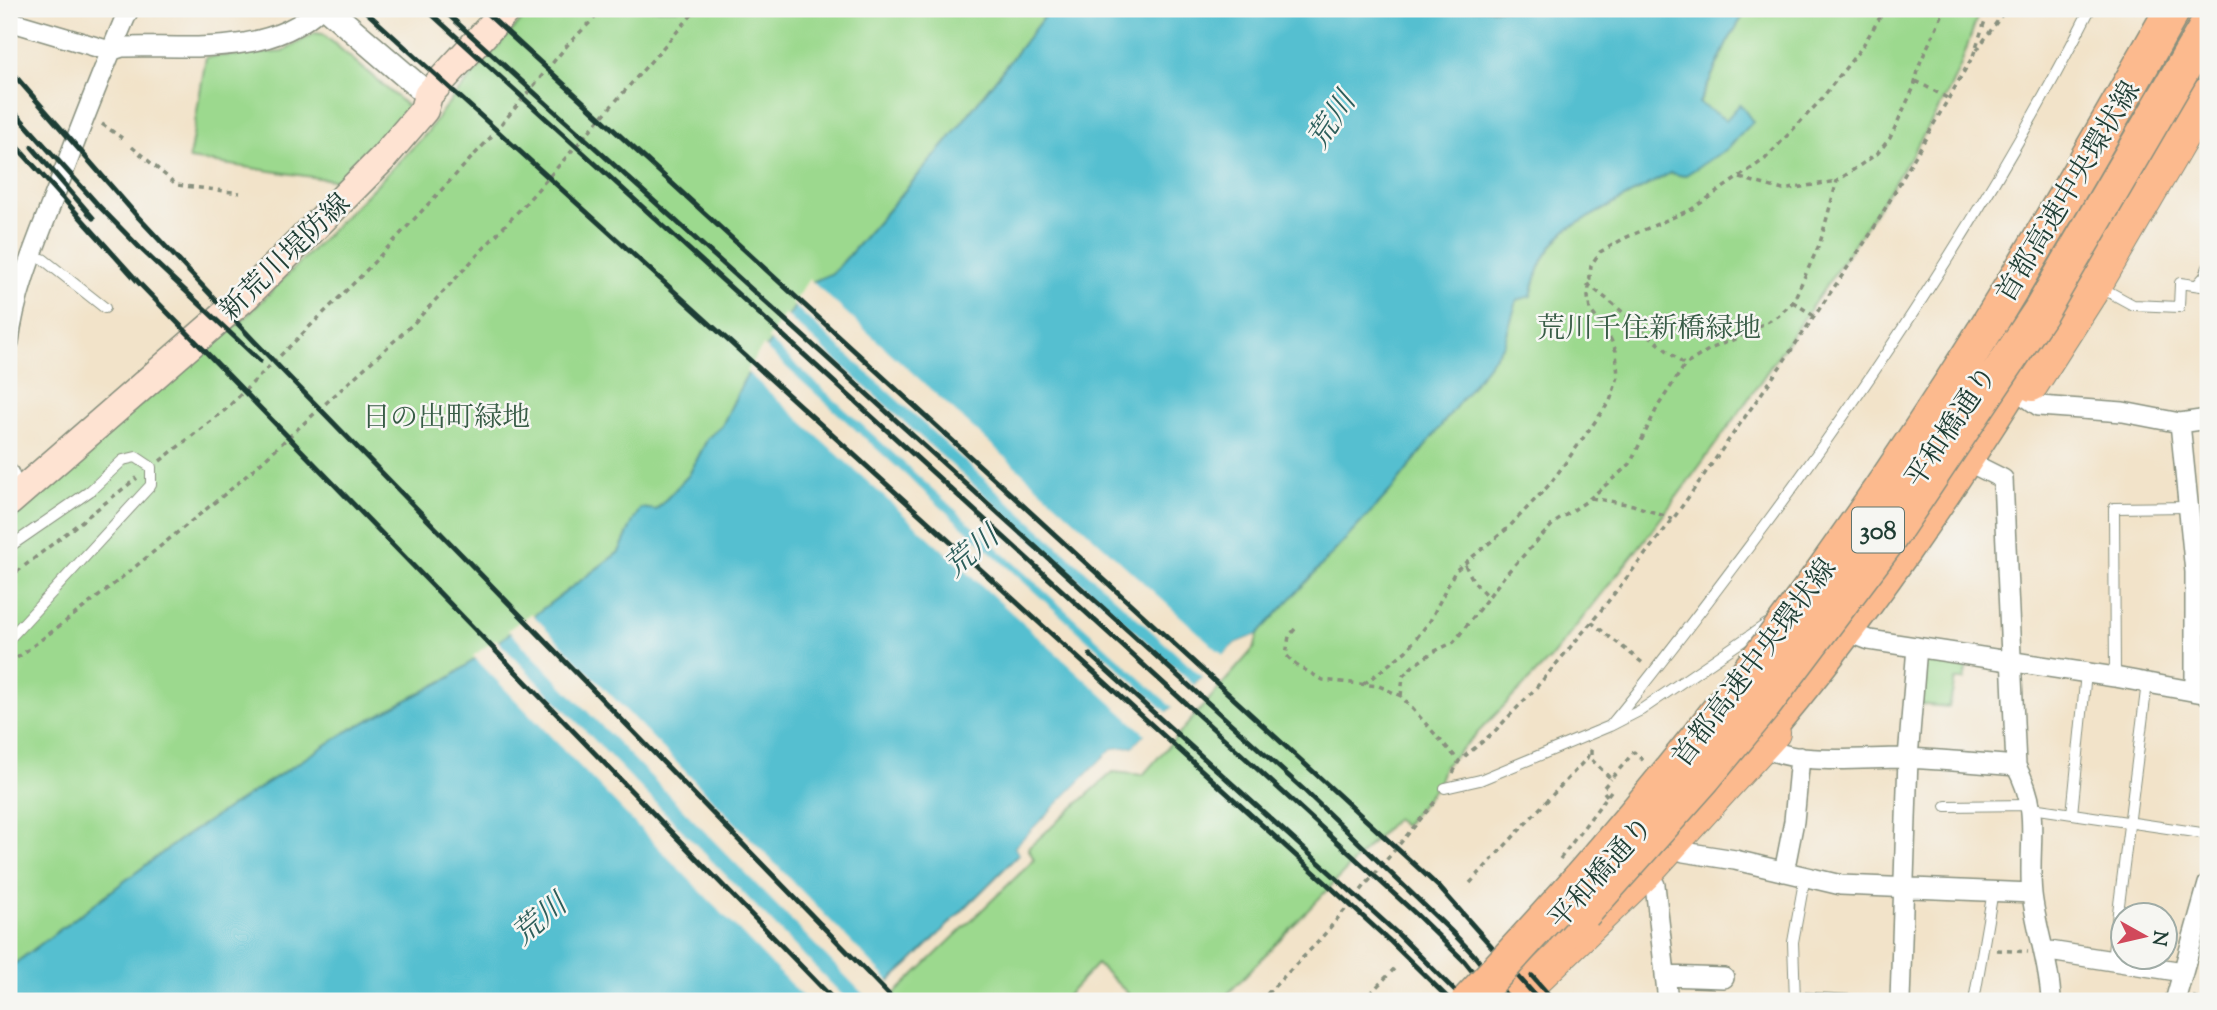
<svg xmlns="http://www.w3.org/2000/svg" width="2217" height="1010" viewBox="0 0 2217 1010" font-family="'Sorts Mill Goudy','Noto Serif JP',serif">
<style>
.green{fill:#9cd98e;stroke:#5e8b61;stroke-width:2}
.water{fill:#54bfd0;stroke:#3a7e82;stroke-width:2}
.pier{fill:#f2e3c9}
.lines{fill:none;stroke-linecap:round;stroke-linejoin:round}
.service-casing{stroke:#88907e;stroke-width:12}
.minor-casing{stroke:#88907e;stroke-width:22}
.tertiary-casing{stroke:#88907e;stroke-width:27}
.secondary-casing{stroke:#88907e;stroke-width:31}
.primary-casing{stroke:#88907e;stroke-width:34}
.motorway-casing{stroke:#88907e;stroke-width:38}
.path{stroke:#88907e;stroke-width:3.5;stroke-dasharray:5 5;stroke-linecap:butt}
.service{stroke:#fff;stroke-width:10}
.minor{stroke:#fff;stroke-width:19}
.tertiary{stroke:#fff;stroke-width:24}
.secondary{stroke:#fee3d2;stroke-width:28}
.primary{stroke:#fcba8e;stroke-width:32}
.motorway{stroke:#fcba8e;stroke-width:35}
.rail{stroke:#1f3d34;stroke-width:5}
.motorway-bridge-casing{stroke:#88907e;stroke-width:38;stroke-linecap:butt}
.motorway-bridge{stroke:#fcba8e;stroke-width:35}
.labels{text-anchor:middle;stroke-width:5;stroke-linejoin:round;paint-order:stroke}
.shield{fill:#f6f6f2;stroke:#60746d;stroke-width:2}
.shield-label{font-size:26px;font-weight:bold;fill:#1f3d34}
.street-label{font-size:28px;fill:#1f3d34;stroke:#f6f6f2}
.park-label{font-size:28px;fill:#385c46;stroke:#f6f6f2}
.water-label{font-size:30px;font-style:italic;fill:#2c5e5b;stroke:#f6f6f2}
</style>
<rect width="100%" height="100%" fill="#f6f6f2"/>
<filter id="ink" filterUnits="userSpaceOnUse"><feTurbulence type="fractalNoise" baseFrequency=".0143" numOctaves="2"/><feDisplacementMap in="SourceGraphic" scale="14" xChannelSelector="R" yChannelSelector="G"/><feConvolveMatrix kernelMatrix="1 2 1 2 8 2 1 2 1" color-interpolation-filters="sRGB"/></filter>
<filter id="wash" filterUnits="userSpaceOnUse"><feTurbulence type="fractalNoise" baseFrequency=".00686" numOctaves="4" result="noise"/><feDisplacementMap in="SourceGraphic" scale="28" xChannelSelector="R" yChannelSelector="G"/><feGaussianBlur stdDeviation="1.57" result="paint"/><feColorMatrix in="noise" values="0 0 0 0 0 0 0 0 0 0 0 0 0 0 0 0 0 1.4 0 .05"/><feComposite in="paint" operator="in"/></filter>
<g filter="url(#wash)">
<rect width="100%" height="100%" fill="#f2e3c9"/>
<path class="green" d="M531 9H1050L946 143 851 253 833 273 812 282 744 380 722 426 708 438 689 475 656 510 631 528 619 552 451 677 346 732 182 838 9 968V520L19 513 39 488 247 316 426 134 445 107Z
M1747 9H1980L1960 67 1949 91 1910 158 1843 261 1738 414 1647 537 1550 659 1443 768 1438 784 1404 826 1395 819 1221 1001H1136L1097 964 1062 1001H887L1034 860 1028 848 1113 772 1143 775 1255 647 1257 635 1393 488 1504 344 1517 300 1531 295C1538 267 1546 250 1567 229L1670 173 1685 176 1726 120 1699 104 1727 43Z
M315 33 323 34 412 110 346 182 189 159 206 57 282 52Z
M1920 652 1968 659 1964 680H1955L1949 707 1915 704Z"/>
<path class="water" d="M1050 9H1747L1727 43 1699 103 1726 120 1740 104 1753 122 1727 149 1684 176 1670 173 1567 229C1545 250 1538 267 1531 296L1517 300 1504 344 1393 488 1257 635 1235 644 1133 747 1112 749 1015 847 1019 854 909 964 867 1001H9V968L182 838 346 732 451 677 619 552C627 537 631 521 641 508L656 510 689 475 708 438 722 426 744 380 812 282 833 273 851 253 946 143Z"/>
<path class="pier" d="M809 279 1223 655 1235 644 1257 635 1256 639 1237 647 1135 750 1114 752 1019 848 1022 852 1019 854 1015 847 1112 749 1133 747 1145 734 746 371 763 346 1167 712 1172 707 768 339 785 314 1194 685 1202 677 792 304Z
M531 613 892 984 872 1001H870L508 630Z
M496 639 848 1001H807L473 656Z"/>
</g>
<g filter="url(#ink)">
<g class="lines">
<g class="service-casing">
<path id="service" d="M31 256 43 259 105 308
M2197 285 2205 276 2208 267
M2100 287 2133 305 2179 307 2180 283 2208 287
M9 547 90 491 123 460 136 457 151 467V485L9 639
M2115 677 2114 508 2188 507
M1610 726C1664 661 1715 592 1766 524 1887 360 1998 190 2090 9
M1445 788 1480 780 1610 726 1641 710 1767 624
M1946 806 2031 805
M2032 808 2208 834
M2072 814 2086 673
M2112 960 2147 683
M1795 997 1873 1001
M1795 1001 1793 942 1805 876
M1974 1001 1993 891"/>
</g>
<g class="minor-casing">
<path id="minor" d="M9 21 110 51 122 47C186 45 269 57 319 9
M9 342C15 291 37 241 55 194 79 132 102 70 129 9
M2025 396 2039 406 2123 412 2180 423 2208 419
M2180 423 2195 572V690
M1979 467 2003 479 2016 766C2042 813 2027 844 2032 894 2036 930 2050 965 2051 1001
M9 474 12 484
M1856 635 1869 640 2115 677 2208 694
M1763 746C1795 767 1868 757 1907 758 1944 760 1980 763 2016 766
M1675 843 1684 852 1735 860 1841 885 2032 893
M1784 872 1794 821 1800 757
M1645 874 1655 885 1668 1001
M2043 950 2183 972
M1665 976 1724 978
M1900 1001 1908 758 1917 647
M2175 1001 2208 884"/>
</g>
<g class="tertiary-casing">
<path id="tertiary" d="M328 9 428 95"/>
</g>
<g class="secondary-casing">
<path id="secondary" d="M9 502 246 296 382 159 424 110 428 95 507 9"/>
</g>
<g class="primary-casing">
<path id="primary" d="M2032 385 2096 285 2208 93
M1513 1001 1645 874 1774 733"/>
</g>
<g class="motorway-casing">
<path id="motorway" d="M2172 56 2198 9
M2151 93 2166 28
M1974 382 2066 237
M1750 748C1859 622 1952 483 2040 341
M1564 933 1606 897"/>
</g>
<path class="path" d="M1977 50 2006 9
M1916 81 1949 99
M102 124 122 138
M132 147 177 185 240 193
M1740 178 1783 190 1837 181
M1587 284C1622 309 1651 339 1685 365
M1793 302 1814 316
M160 461 225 410 362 275 490 138 570 42 604 9
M1591 498 1633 505 1673 519
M1465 565 1474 582 1488 597
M9 578 137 478
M1591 622 1644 664
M1295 629 1289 636 1286 655 1296 665 1323 680 1379 686 1401 696 1459 761
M9 664 99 596 236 485 414 323 525 204 697 9
M1364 684 1406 651 1430 621 1455 571 1508 528 1550 484 1610 401 1618 377 1616 351 1608 333 1590 310 1588 297 1591 265 1600 252 1625 238 1692 209 1765 159 1819 102 1862 47 1885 9
M1401 696 1403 676 1413 666 1433 652 1454 642 1506 574 1554 523 1587 501 1630 464 1658 406 1685 365 1710 349 1735 339 1778 316 1793 302 1820 243 1837 181 1878 153 1890 138 1914 87 1920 63 1945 9
M1591 750V759L1611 779 1634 752 1645 762
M1453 773 1459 761 1494 732 1535 689 1595 618 1673 519 1771 380 1871 233 1973 56 1989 9
M1607 796 1604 792V787L1611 779
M1560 859 1611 791
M1470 883 1587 758 1590 749
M1997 950 2028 952
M2193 997 2208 1001
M1260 1001 1318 942 1438 798
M1363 1001 1394 969"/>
<use href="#service" class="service"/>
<use href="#minor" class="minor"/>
<use href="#tertiary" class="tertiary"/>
<use href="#secondary" class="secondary"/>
<use href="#primary" class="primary"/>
<use href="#motorway" class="motorway"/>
<path class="rail" d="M363 9 1391 942 1451 1001
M426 9 1416 914 1464 961 1496 1001
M442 9 1303 789 1450 930 1473 954 1511 1001
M482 9 1439 887 1540 1001
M9 69 138 217 254 341 895 1001
M9 106 98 205 140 248 260 361
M9 138 140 284 835 1001
M32 147 93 218
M1090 655 1399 935 1465 1001
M1532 976 1554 1001"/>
<g class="motorway-bridge-casing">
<path id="motorway-bridge" d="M1583 913 1704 777 1762 707 1887 541 2041 311 2208 25
M1469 1001C1663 797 1835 570 1984 332 2050 226 2112 117 2173 9"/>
</g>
<use href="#motorway-bridge" class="motorway-bridge"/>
</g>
</g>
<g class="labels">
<rect class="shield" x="1852" y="507.5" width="52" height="45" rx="5"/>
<g class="shield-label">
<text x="1878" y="539">308</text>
</g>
<g class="street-label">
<text transform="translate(2067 191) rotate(-59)" y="10">首都高速中央環状線</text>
<text transform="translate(284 256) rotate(-44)" y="10">新荒川堤防線</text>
<text transform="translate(1950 426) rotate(-56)" y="10">平和橋通り</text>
<text transform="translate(1753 662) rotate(-53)" y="10">首都高速中央環状線</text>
<text transform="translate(1600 872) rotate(-48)" y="10">平和橋通り</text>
</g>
<g class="park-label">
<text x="1649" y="337">荒川千住新橋緑地</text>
<text x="446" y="426">日の出町緑地</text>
</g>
<g class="water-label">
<text transform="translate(1331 120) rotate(-56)" y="10">荒川</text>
<text transform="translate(971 551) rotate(-40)" y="10">荒川</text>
<text transform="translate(539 919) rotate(-40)" y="10">荒川</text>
</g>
</g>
<rect width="2217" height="1010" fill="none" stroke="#f6f6f2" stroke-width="35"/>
<g transform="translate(2144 936) rotate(98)"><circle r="33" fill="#f6f6f2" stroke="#a0aca6" stroke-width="2"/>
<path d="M0-5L12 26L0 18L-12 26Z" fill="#d1495b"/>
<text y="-10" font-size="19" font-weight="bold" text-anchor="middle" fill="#1f3d34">N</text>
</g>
</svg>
